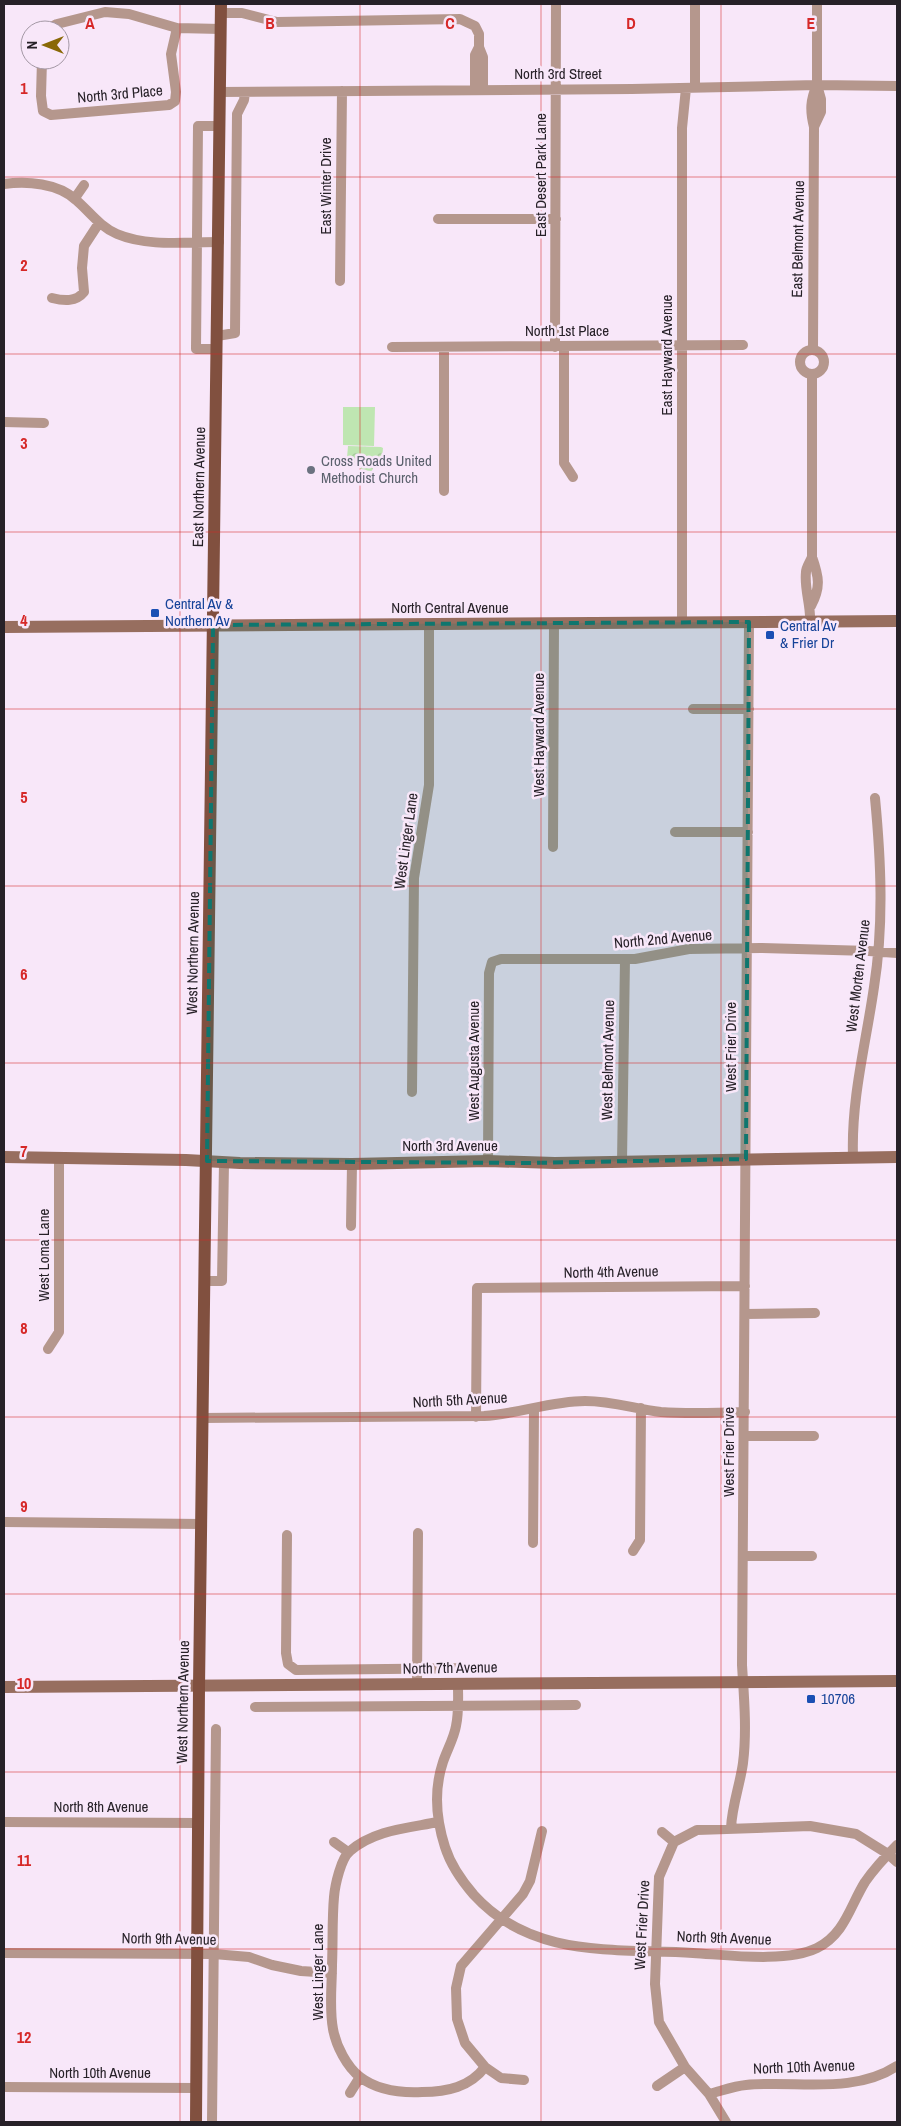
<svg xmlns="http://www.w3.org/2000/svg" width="901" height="2126" viewBox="0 0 901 2126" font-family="'Archivo Narrow',sans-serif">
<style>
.grass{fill:#bfe6b2}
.park{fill:url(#park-crowns)}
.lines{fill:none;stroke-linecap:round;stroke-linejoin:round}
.street{stroke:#b5978d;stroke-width:10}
.secondary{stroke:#976e5f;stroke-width:12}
.primary{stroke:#81503f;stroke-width:12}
.marked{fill:#0f766e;fill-opacity:0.2;stroke:#0f766e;stroke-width:4;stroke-dasharray:10 6;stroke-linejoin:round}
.grid{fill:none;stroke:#d62828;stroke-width:1;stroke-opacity:0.55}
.worship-dot{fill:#6b7280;stroke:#f8e7f9;stroke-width:2}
.transit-dot{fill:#1a4fb4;stroke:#f8e7f9;stroke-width:2}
.labels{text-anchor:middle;stroke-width:5;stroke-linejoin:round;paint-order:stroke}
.street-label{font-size:15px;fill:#272128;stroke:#f8e7f9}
.worship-label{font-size:15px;fill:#5b616d;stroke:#f8e7f9;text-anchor:start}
.transit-label{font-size:15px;fill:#164399;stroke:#f8e7f9;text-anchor:start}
.grid-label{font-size:16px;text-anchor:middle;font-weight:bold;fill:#d62828;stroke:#f8e7f9;stroke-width:5;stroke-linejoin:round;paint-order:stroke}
</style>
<defs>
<pattern id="park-crowns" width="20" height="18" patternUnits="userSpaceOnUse" patternTransform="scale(1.25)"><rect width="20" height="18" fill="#bfe6b2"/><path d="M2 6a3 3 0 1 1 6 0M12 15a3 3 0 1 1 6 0" fill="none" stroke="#a4c599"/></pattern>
</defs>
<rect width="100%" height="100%" fill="#f8e7f9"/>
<path class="grass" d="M343 407H375L374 446 343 445Z"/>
<path class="park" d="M348 446 381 447 383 448 382 458 376 459 372 471C362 471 353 466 347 458Z"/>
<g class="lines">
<path class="street" d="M221 13H242L277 22 460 19 475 26 479 34V47L483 57V89
M46 30 57 24 105 12 129 14 177 28 221 29
M42 60 41 96 43 111 51 115 169 105 175 101 176 92 171 54 177 28
M695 88V4
M475 89V55L479 47
M219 92 632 89 817 85 897 86
M814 127 821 112V99L817 85V4
M4 184C27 181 58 183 76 200 89 211 100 227 117 234 148 247 185 242 219 242
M75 198 84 185
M438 219H556
M340 281 342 91
M52 298C64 301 76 302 84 292L82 268 84 246 99 223
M217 336 235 333 237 114 244 100 245 92
M392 347 743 345
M555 347 556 4
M564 347V463L573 477
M217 349H196L198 126H219
M813 350 814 127C810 111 810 100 817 85
M800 362a12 12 0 1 1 24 0a12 12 0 1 1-24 0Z
M4 422 44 423
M444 491V347
M811 606C821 587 819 577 812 557V374
M810 621C811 605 804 589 806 572 806 567 810 562 812 557
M682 623V128L686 88
M693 709H749
M675 832H748
M553 847 554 624
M412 1092 414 878 429 785V625
M853 1156C851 1099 866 1043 874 987 884 924 881 861 875 798
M488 1161 489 973 492 962 501 959H635L689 949 761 948 869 951 897 953
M622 1162 625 959
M351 1226 352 1164
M205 1281H222L224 1163
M745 1314 815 1313
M48 1349 59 1332V1158
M476 1417 477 1288 745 1286
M203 1418 484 1416C518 1414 551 1401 585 1401 614 1401 634 1409 661 1412 688 1414 717 1413 745 1412
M744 1436H814
M4 1522 202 1524
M287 1535 286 1653 288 1664 296 1670 478 1668
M533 1543 534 1409
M633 1551 640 1540 641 1408
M744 1556H812
M417 1685 418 1533
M458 1685C458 1698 459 1712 456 1726 454 1738 447 1750 443 1762 434 1789 436 1819 445 1847 451 1866 461 1880 474 1895 532 1959 615 1948 693 1953 728 1955 786 1963 817 1948 845 1934 850 1906 865 1882 874 1869 886 1856 897 1845
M255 1707 576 1705
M4 1822 198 1823
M438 1822C408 1828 374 1830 350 1851 341 1858 335 1885 334 1897 332 1919 333 1942 332 1965 332 1985 329 2008 333 2029 336 2046 347 2067 360 2077 377 2090 401 2093 422 2092 447 2092 470 2087 485 2067
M731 1828C732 1805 740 1785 743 1763 747 1731 744 1697 742 1665L749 622
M662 1832 674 1842
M334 1842 348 1852
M4 1953 214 1954 249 1957 272 1965 301 1971 332 1973
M524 2080 501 2078 485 2067 465 2043 457 2019 456 1988 461 1966 523 1894 530 1881 542 1831
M657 2086 685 2067
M4 2087 196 2088
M350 2093 360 2077
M709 2094C721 2091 734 2086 746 2085 797 2080 852 2095 897 2066
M212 2122 216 1729
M726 2122 709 2094 685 2067 659 2022 655 1984 659 1877 674 1842 697 1830 810 1826 856 1834 888 1854 897 1862"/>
<path class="secondary" d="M4 627 897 621
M4 1157 186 1160 240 1163 352 1164 488 1161 555 1163 897 1157
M4 1687 897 1681"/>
<path class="primary" d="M196 2122 199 1687 221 4"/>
</g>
<path class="marked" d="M749 622 746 1159 528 1163 207 1161 213 625Z"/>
<path class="grid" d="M180 4V2122M360 4V2122M541 4V2122M721 4V2122M4 177H897M4 354H897M4 532H897M4 709H897M4 886H897M4 1063H897M4 1240H897M4 1417H897M4 1594H897M4 1772H897M4 1949H897"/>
<circle class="worship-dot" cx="311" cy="470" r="5"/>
<g class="transit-dot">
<rect x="150" y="608" width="10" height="10" rx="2.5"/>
<rect x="765" y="630" width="10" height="10" rx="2.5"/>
<rect x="806" y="1694" width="10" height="10" rx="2.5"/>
</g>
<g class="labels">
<g class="street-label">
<text x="558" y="79">North 3rd Street</text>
<text transform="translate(120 94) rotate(-5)" y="5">North 3rd Place</text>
<text transform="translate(541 175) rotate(-90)" y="5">East Desert Park Lane</text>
<text transform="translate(326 186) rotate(-90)" y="5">East Winter Drive</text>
<text transform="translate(798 239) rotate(-89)" y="5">East Belmont Avenue</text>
<text x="567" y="336">North 1st Place</text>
<text transform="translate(667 355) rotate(-90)" y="5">East Hayward Avenue</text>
<text transform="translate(199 487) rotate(-89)" y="5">East Northern Avenue</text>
<text x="450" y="613">North Central Avenue</text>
<text transform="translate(539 735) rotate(-90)" y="5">West Hayward Avenue</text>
<text transform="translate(406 841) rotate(-82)" y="5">West Linger Lane</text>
<text transform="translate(663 939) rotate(-5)" y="5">North 2nd Avenue</text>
<text transform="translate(193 953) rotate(-89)" y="5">West Northern Avenue</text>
<text transform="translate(858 976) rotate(-83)" y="5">West Morten Avenue</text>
<text transform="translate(731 1047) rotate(-90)" y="5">West Frier Drive</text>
<text transform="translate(608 1060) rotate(-89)" y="5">West Belmont Avenue</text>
<text transform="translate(474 1061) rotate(-90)" y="5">West Augusta Avenue</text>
<text x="450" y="1151">North 3rd Avenue</text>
<text transform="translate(44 1255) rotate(-90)" y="5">West Loma Lane</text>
<text transform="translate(611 1272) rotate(-1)" y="5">North 4th Avenue</text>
<text transform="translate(460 1400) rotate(-3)" y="5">North 5th Avenue</text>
<text transform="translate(729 1452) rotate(-90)" y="5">West Frier Drive</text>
<text transform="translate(450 1668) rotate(-1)" y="5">North 7th Avenue</text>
<text transform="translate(183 1702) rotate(-89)" y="5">West Northern Avenue</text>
<text x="101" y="1812">North 8th Avenue</text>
<text transform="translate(642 1925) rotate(-87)" y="5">West Frier Drive</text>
<text transform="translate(724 1938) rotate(2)" y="5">North 9th Avenue</text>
<text transform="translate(169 1939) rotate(1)" y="5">North 9th Avenue</text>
<text transform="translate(318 1972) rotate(-90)" y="5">West Linger Lane</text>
<text transform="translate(804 2067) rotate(-2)" y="5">North 10th Avenue</text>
<text x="100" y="2078">North 10th Avenue</text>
</g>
<g class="worship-label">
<text x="321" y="466">Cross Roads United<tspan x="321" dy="17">Methodist Church</tspan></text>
</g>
<g class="transit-label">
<text x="165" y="609">Central Av &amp;<tspan x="165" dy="17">Northern Av</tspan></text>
<text x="780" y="631">Central Av<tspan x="780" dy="17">&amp; Frier Dr</tspan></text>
<text x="821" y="1704">10706</text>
</g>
</g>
<g class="grid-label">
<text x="90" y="29">A</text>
<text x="270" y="29">B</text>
<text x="450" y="29">C</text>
<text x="631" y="29">D</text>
<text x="811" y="29">E</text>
<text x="24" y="94">1</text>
<text x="24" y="271">2</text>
<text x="24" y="449">3</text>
<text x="24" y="626">4</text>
<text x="24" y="803">5</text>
<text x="24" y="980">6</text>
<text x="24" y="1157">7</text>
<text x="24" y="1334">8</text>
<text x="24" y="1512">9</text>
<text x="24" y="1689">10</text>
<text x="24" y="1866">11</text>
<text x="24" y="2043">12</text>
</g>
<rect width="901" height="2126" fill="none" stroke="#272128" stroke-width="10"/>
<g transform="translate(45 45) rotate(270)"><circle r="24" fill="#f8e7f9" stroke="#a498a5"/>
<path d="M0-4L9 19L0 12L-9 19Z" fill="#896806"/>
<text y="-8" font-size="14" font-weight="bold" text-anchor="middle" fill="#272128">N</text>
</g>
</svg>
